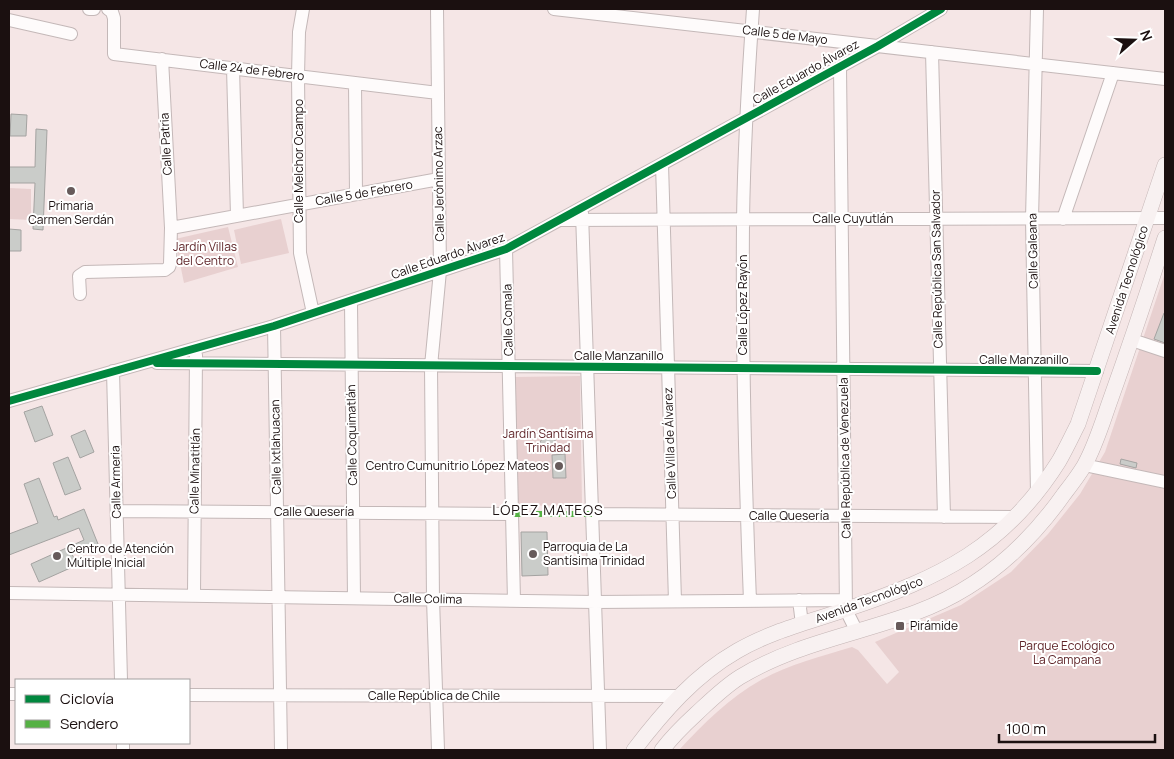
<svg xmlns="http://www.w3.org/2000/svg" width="1174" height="759" font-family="Manrope,sans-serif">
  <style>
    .green { fill: #e8d0d0 }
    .building { fill: #caccc9; stroke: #a4a3a1 }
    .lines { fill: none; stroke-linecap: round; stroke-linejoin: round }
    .minor-casing { stroke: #c4b8b8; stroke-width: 14 }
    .major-casing { stroke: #c4b5b5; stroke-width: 16 }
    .minor { stroke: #fefbfb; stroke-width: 12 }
    .major { stroke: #f8f1f1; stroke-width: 15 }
    .quiet { stroke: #55b144; stroke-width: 6; stroke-dasharray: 12 6; stroke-linecap: butt }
    .cycleway-casing { stroke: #fff; stroke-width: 11 }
    .cycleway { stroke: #00873e; stroke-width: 8 }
    .poi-dot { fill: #675b5b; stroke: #fff; stroke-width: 2 }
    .labels { text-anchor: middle; stroke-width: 4; stroke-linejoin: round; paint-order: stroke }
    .street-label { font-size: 12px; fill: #1b1010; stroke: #fff }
    .poi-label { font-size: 12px; fill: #1b1010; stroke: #fff; text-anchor: start }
    .park-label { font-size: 12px; fill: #5f2529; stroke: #fff }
    .neighbourhood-label { font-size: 14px; letter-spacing: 1px; fill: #1b1010; stroke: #fff }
  </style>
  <rect width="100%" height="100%" fill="#f5e6e6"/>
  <!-- green -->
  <path class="green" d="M9 188 31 189V220L9 219Z
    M281 219 289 253 241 264 234 230Z
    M228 227 238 267 184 283 175 239Z
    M1165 273V750H679C704 723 729 698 761 680 787 665 823 656 852 647L858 650 887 684 899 672 875 642 961 605 1011 572 1048 534 1080 494 1105 452Z
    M580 376 582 505 517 506 515 377Z"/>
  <!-- building -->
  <path class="building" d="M11 114 27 115 26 136H10Z
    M36 129 47 130 43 230 33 229 35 183H9V167H35Z
    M9 229 21 230V251H9Z
    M1164 313H1165V343L1154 339Z
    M42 406 53 435 35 442 24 412Z
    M85 430 94 452 80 458 71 436Z
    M544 436H551L555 440V452L545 450 541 447 540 442Z
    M565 454 566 478H553L552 455Z
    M68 457 81 489 65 495 53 463Z
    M1121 459 1137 463 1136 468 1120 464Z
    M39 478 54 517 57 516 58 520 84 509 98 544 72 554 77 565 39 582 31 564 84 540 79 528 9 555V534L38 523 24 484Z
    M521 532H547L548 575 522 576Z"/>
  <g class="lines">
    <defs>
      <path id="minor" d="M89 9H94
        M108 9 112 12 114 18V54L438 93
        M303 9 299 32 298 76 300 253 313 313
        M437 9 440 271 431 366 433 599 438 750
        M554 9 1165 79
        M9 20 71 34
        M932 52 944 517
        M840 67 846 610 856 630
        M233 68 237 216
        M355 83 356 194
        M662 164 675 601
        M582 213 600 750
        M1063 219 1113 73
        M562 220 1165 218
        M171 228 439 179
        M506 249 514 601
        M80 294 79 276 85 272 165 270 169 267 170 264 171 228 162 59
        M351 302 354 598
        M274 326 281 750
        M1132 340 1165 351
        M157 363 1097 371
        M113 371 121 680
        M9 401 274 326 506 249 878 46 941 9
        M1084 465 1165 482
        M1037 493 1032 219 1037 9
        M117 511 512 514
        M592 514 1015 517
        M9 593 595 602 846 600
        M194 595 196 355
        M799 600 802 624
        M750 601C745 474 742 348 743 221 744 150 748 79 753 9
        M9 694H16
        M189 695 678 696
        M123 743V750"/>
      <path id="major" d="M634 750C663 712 695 675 737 651 771 631 810 622 847 609 940 578 1005 547 1059 461 1066 449 1072 436 1078 424L1165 165
        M662 750C672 737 684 725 696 714 710 701 724 687 740 677 794 644 858 634 917 612 979 589 1026 548 1064 494 1071 485 1078 476 1084 466 1096 445 1103 420 1111 398 1130 345 1148 291 1165 238"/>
    </defs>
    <!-- minor casing -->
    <use href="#minor" class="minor-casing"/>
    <!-- major casing -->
    <use href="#major" class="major-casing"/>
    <!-- minor -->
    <use href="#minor" class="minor"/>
    <!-- major -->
    <use href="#major" class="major"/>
    <!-- quiet -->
    <path class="quiet" d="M512 514H592"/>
    <defs>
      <path id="cycleway" d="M157 363 1097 371
        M9 401 274 326 506 249 878 46 941 9"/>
    </defs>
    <!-- cycleway casing -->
    <use href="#cycleway" class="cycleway-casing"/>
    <!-- cycleway -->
    <use href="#cycleway" class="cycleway"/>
  </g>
  <!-- markers -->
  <g class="poi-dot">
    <circle cx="71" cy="191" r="5"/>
    <circle cx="559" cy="466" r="5"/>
    <circle cx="533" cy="554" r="5"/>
    <circle cx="57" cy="556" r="5"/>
    <rect x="895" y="621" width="10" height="10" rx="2.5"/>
  </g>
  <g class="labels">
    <!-- street labels -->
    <g class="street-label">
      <text transform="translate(785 35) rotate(7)" y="4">Calle 5 de Mayo</text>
      <text transform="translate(252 70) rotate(7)" y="4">Calle 24 de Febrero</text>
      <text transform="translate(806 72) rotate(-29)" y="4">Calle Eduardo Álvarez</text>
      <text transform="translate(166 144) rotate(-93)" y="4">Calle Patria</text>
      <text transform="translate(299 161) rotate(-90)" y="4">Calle Melchor Ocampo</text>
      <text transform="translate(439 184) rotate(-91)" y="4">Calle Jerónimo Arzac</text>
      <text transform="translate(364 193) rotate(-10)" y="4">Calle 5 de Febrero</text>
      <text x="853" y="223">Calle Cuyutlán</text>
      <text transform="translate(1033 251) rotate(-91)" y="4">Calle Galeana</text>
      <text transform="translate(448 256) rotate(-19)" y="4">Calle Eduardo Álvarez</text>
      <text transform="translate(937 269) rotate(-91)" y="4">Calle República San Salvador</text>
      <text transform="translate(1127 280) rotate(-72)" y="4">Avenida Tecnológico</text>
      <text transform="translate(743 305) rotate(-90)" y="4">Calle López Rayón</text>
      <text transform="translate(508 320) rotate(-91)" y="4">Calle Comala</text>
      <text x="619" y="360">Calle Manzanillo</text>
      <text x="1024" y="364">Calle Manzanillo</text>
      <text transform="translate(352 435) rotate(-91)" y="4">Calle Coquimatlán</text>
      <text transform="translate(670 443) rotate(-92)" y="4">Calle Villa de Álvarez</text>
      <text transform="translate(276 447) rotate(-91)" y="4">Calle Ixtlahuacan</text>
      <text transform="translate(845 458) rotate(-91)" y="4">Calle República de Venezuela</text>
      <text transform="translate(195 471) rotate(-89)" y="4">Calle Minatitlán</text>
      <text transform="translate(116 482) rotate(-91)" y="4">Calle Armeria</text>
      <text x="314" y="516">Calle Quesería</text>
      <text x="789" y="520">Calle Quesería</text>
      <text transform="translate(428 599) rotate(1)" y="4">Calle Colima</text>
      <text transform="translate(869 600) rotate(-20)" y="4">Avenida Tecnológico</text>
      <text x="434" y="700">Calle República de Chile</text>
    </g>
    <!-- poi labels -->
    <g class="poi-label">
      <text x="71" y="210" text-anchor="middle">Primaria<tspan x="71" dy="14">Carmen Serdán</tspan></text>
      <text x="549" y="470" text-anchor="end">Centro Cumunitrio López Mateos</text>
      <text x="543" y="551">Parroquia de La<tspan x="543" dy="14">Santísima Trinidad</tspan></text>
      <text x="67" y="553">Centro de Atención<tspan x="67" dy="14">Múltiple Inicial</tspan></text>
      <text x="910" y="630">Pirámide</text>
    </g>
    <!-- park labels -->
    <g class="park-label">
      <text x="205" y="251">Jardín Villas<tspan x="205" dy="14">del Centro</tspan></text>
      <text x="548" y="438">Jardín Santísima<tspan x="548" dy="14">Trinidad</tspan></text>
      <text x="1067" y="650">Parque Ecológico<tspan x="1067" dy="14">La Campana</tspan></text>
    </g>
    <!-- neighbourhood labels -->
    <g class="neighbourhood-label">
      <text x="548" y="515">LÓPEZ MATEOS</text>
    </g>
  </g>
  <!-- border -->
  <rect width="1174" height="759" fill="none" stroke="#1b1010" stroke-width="20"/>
  <!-- legend -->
  <rect x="15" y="679" width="175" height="65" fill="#ffffff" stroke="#a49f9f"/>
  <rect x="25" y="695" width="25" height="8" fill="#00873e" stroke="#a49f9f"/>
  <text x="60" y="704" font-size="15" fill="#1b1010">Ciclovía</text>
  <rect x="25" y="720" width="25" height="8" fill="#55b144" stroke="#a49f9f"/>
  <text x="60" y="729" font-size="15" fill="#1b1010">Sendero</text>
  <!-- north arrow -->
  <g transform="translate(1134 40) rotate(70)" stroke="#ffffff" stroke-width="4" paint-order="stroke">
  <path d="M0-4L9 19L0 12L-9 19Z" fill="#1b1010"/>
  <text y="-8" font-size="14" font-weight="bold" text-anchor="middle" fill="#1b1010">N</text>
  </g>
  <!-- scale -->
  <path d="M999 734v8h156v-8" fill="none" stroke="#1b1010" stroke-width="2.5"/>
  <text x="1006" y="734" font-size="15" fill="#1b1010" stroke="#ffffff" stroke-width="4" paint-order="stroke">100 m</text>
</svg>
